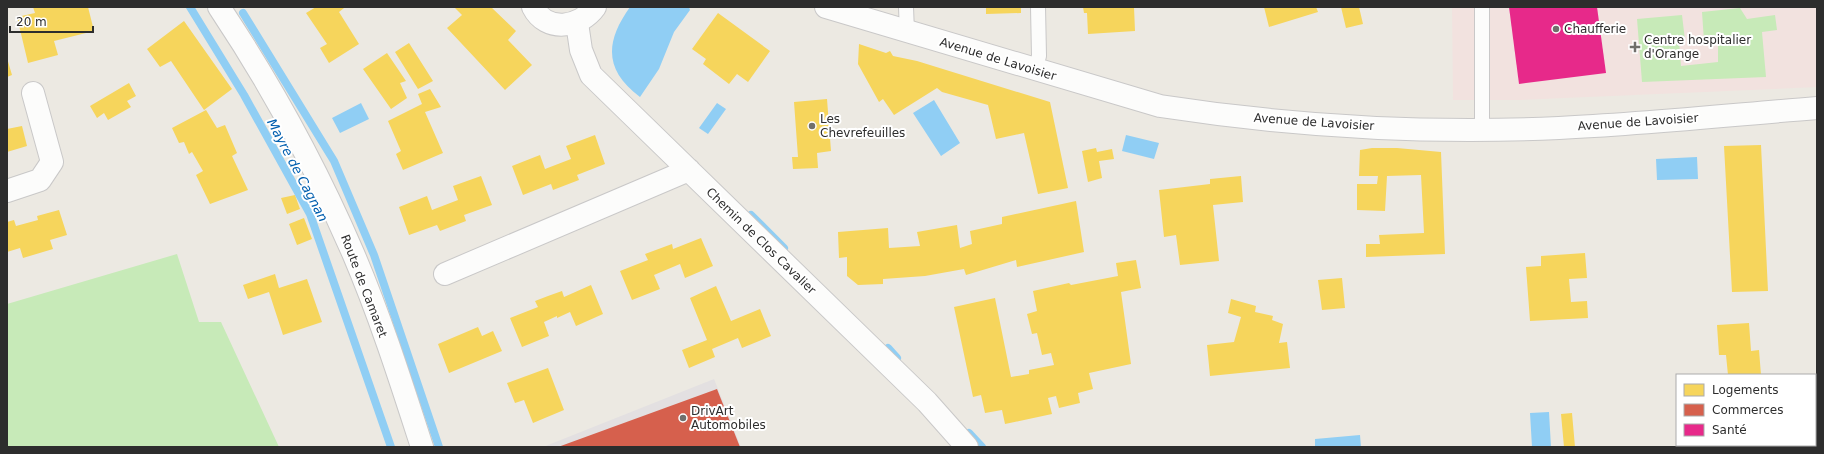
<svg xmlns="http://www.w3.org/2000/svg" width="1824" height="454" font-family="'DejaVu Sans',sans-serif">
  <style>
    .industrial { fill: #e3e0e1 }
    .medical { fill: #f2e2df }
    .green { fill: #c7eab8 }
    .water { fill: #90cef4 }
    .homes { fill: #f6d55c }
    .shops { fill: #d6604d }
    .health { fill: #e7298a }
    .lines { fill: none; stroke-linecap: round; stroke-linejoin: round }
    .stream { stroke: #90cef4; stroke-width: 8 }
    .lane-casing { stroke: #c9c8c8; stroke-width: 16 }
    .street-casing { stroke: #c9c8c8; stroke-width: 24 }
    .secondary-casing { stroke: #c9c8c8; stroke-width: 24 }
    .lane { stroke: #fcfcfb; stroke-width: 14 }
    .street { stroke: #fcfcfb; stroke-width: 22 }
    .secondary { stroke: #fcfcfb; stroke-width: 22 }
    .poi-dot { fill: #706f6c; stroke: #fff; stroke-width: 1.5 }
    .labels { text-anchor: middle; stroke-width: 4; stroke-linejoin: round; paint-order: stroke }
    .poi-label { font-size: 12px; fill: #2d2d2d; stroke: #fff; text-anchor: start }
    .street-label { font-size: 12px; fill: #2d2d2d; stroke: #fff }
    .water-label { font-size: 13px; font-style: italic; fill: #005eae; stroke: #fff }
  </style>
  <rect width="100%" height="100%" fill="#ece9e2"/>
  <!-- industrial -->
  <path class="industrial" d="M714 379 741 447H543Z"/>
  <!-- medical -->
  <path class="medical" d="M1452 7H1817V87L1521 100H1453Z"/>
  <!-- green -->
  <path class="green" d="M1740 8 1747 19 1775 15 1777 30 1762 32 1766 77 1642 82 1637 19 1682 15 1685 40 1679 41 1681 66 1718 62V41H1704L1702 12Z
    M177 254 199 322H221L279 447H7V304Z"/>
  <!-- water -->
  <path class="water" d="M630 7H689L690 10 674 32 659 69 640 97C604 70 605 42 630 7Z
    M934 100 960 143 941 156 913 113Z
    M361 103 369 119 340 133 332 118Z
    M717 103 726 109 708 134 699 128Z
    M1126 135 1159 143 1154 159 1122 151Z
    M1697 157 1698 179 1657 180 1656 159Z
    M1549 412 1551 447H1532L1530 413Z
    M1360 435 1361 447H1315V439Z"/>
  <!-- homes -->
  <path class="homes" d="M33 7H88L94 31 54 41 58 55 28 63 17 17 35 13Z
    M316 7H343L344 8 339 12 359 44 329 63 320 48 327 44 306 13Z
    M454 7H491L516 31 508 40 532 65 505 90 447 28 462 15Z
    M986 7H1021V13L986 14Z
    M1083 7H1134L1135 31 1088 34 1087 13H1084Z
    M1264 7H1316L1318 12 1269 27Z
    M1341 7H1359L1363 24 1346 28Z
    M718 13 770 51 748 82 737 74 729 84 703 64 706 59 692 49Z
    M184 21 232 89 204 110 171 61 160 67 147 49Z
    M409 43 433 81 418 89 395 52Z
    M859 44 886 53 890 51 893 56 917 61 1050 102 1068 188 1038 194 1024 133 996 139 988 105 942 92 937 88 894 115 883 99 879 102 858 64Z
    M387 53 406 81 400 83 407 98 391 109 363 69Z
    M7 58 12 75 7 77Z
    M129 83 136 96 127 101 131 107 108 120 104 113 97 118 90 106Z
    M430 89 441 107 425 112 443 153 403 170 396 154 401 151 388 121 422 104 418 94Z
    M827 99 831 151 817 153 818 168 793 169 792 157H798L794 102Z
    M206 110 217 128 225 125 237 153 232 156 248 190 210 204 196 175 203 171 192 152 189 154 184 142 179 143 172 128Z
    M22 126 27 146 7 152V129Z
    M595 135 605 164 577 175 579 180 553 190 551 184 523 195 512 166 540 155 545 169 571 159 566 146Z
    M1761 145 1768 291 1732 292 1724 146Z
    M1096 148 1097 152 1112 149 1114 159 1099 161 1102 178 1088 182 1082 151Z
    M1372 148H1397L1441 152 1445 254 1366 257V244H1380L1379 235 1424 233 1421 175 1387 176 1385 211 1357 210V184H1377L1378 176H1359L1360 150Z
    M481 176 492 205 464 215 466 221 440 231 437 225 409 235 399 207 427 196 432 210 458 200 453 186Z
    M1241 176 1243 202 1213 205 1219 261 1180 265 1176 235 1164 237 1159 190 1210 184V179Z
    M295 195 300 209 287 214 281 198Z
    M1076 201 1084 252 1017 267 1016 260 966 275 964 269 925 276 883 279V284L858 285 847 276V257L839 258 838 232 888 228 889 248 920 246 917 232 957 225 960 248 972 244 970 231 1002 224V217Z
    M59 210 67 235 50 240 53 249 23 258 20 248 7 252V222L14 220 16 226 38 220 37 216Z
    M304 218 312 239 297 245 289 224Z
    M701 238 713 266 685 278 680 264 654 275 660 289 632 300 620 271 648 260 645 254 672 244 673 249Z
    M1585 253 1587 278 1569 279 1571 302 1587 301 1588 318 1530 321 1526 267 1541 266V256Z
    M1136 260 1141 288 1121 292 1131 364 1089 373 1093 389 1078 393 1080 403 1059 408 1056 396 1048 398 1052 414 1005 424 1002 410 985 413 981 395 973 397 954 307 995 298 1011 377 1029 374V370L1054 365 1051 353 1042 355 1037 333 1032 334 1027 314 1037 311 1033 291 1069 283 1071 285 1118 276 1116 263Z
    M275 274 279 288 307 279 322 322 283 335 269 292 248 299 243 285Z
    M1342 278 1345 308 1322 310 1318 280Z
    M591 285 603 314 576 326 570 312 557 318V316L544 322 549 336 522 347 510 318 538 307 535 301 548 296 562 291 564 297Z
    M716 286 731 321 760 309 771 336 742 348 738 338 712 349 715 357 689 368 682 350 707 340 690 298Z
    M1231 299 1256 306 1255 312 1273 316 1272 320 1283 324 1279 343 1287 342 1290 368 1210 376 1207 345 1234 342 1241 317 1228 313Z
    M1749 323 1751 351 1759 350 1761 375H1728L1726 355H1719L1717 325Z
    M478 327 482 336 493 331 502 351 449 373 438 344Z
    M548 368 564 410 533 423 524 400 515 403 507 383Z
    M1572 413 1575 447H1564L1561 414Z
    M1726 445H1761V447H1726Z"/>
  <!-- shops -->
  <path class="shops" d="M717 389 740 447H558Z"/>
  <!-- health -->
  <path class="health" d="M1509 7H1597L1606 73 1519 84Z"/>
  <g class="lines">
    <!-- stream -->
    <path class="stream" d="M190 7 244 95 310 214 391 447
      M243 13 334 161 374 255 439 447
      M751 215 784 248
      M888 348 897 358
      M969 433 982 447"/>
    <defs>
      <path id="lane" d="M906 7 907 32
        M1035 70 1039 56 1038 7
        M1482 129V7"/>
      <path id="street" d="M577 23 581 50 591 75 927 402 967 447
        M7 191 40 180 52 162 33 93
        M445 274 689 170"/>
      <path id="secondary" d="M219 7C271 85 316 167 353 253 380 316 401 382 422 447
        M533 7C546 33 580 28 595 7
        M826 7 1160 106C1290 126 1428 134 1559 128 1645 124 1731 115 1817 108"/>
    </defs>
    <!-- lane casing -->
    <use href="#lane" class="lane-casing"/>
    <!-- street casing -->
    <use href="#street" class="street-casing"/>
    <!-- secondary casing -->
    <use href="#secondary" class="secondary-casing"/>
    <!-- lane -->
    <use href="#lane" class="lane"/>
    <!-- street -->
    <use href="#street" class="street"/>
    <!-- secondary -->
    <use href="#secondary" class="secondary"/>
  </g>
  <!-- markers -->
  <g class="poi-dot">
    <circle cx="1556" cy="29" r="4"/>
    <path d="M1633 41h4v4h4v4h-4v4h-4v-4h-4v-4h4z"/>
    <circle cx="812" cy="126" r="4"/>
    <circle cx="683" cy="418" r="4"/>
  </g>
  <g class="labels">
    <!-- poi labels -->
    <g class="poi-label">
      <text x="1564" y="33">Chaufferie</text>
      <text x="1644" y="44">Centre hospitalier<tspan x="1644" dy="14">d'Orange</tspan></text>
      <text x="820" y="123">Les<tspan x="820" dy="14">Chevrefeuilles</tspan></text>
      <text x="691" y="415">DrivArt<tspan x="691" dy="14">Automobiles</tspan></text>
    </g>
    <!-- street labels -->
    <g class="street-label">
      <text transform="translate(998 59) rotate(17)" y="4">Avenue de Lavoisier</text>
      <text transform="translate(1314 122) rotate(4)" y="4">Avenue de Lavoisier</text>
      <text transform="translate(1638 122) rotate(-4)" y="4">Avenue de Lavoisier</text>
      <text transform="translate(761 241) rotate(44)" y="4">Chemin de Clos Cavalier</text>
      <text transform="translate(364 286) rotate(69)" y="4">Route de Camaret</text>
    </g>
    <!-- water labels -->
    <g class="water-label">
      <text transform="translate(298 170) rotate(62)" y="5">Mayre de Cagnan</text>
    </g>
  </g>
  <!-- border -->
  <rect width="1824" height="454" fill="none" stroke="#2d2d2d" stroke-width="16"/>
  <!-- legend -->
  <rect x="1676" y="374" width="140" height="72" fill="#ffffff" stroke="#ababab"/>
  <rect x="1684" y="384" width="20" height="12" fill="#f6d55c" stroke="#ababab"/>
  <text x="1712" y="394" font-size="12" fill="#2d2d2d">Logements</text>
  <rect x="1684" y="404" width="20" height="12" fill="#d6604d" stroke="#ababab"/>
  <text x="1712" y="414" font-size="12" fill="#2d2d2d">Commerces</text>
  <rect x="1684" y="424" width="20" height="12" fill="#e7298a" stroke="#ababab"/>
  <text x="1712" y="434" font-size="12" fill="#2d2d2d">Santé</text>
  <!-- scale -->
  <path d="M10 26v6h83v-6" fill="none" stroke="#2d2d2d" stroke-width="2"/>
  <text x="16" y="26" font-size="12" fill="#2d2d2d" stroke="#ffffff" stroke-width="3" paint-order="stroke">20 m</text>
</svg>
